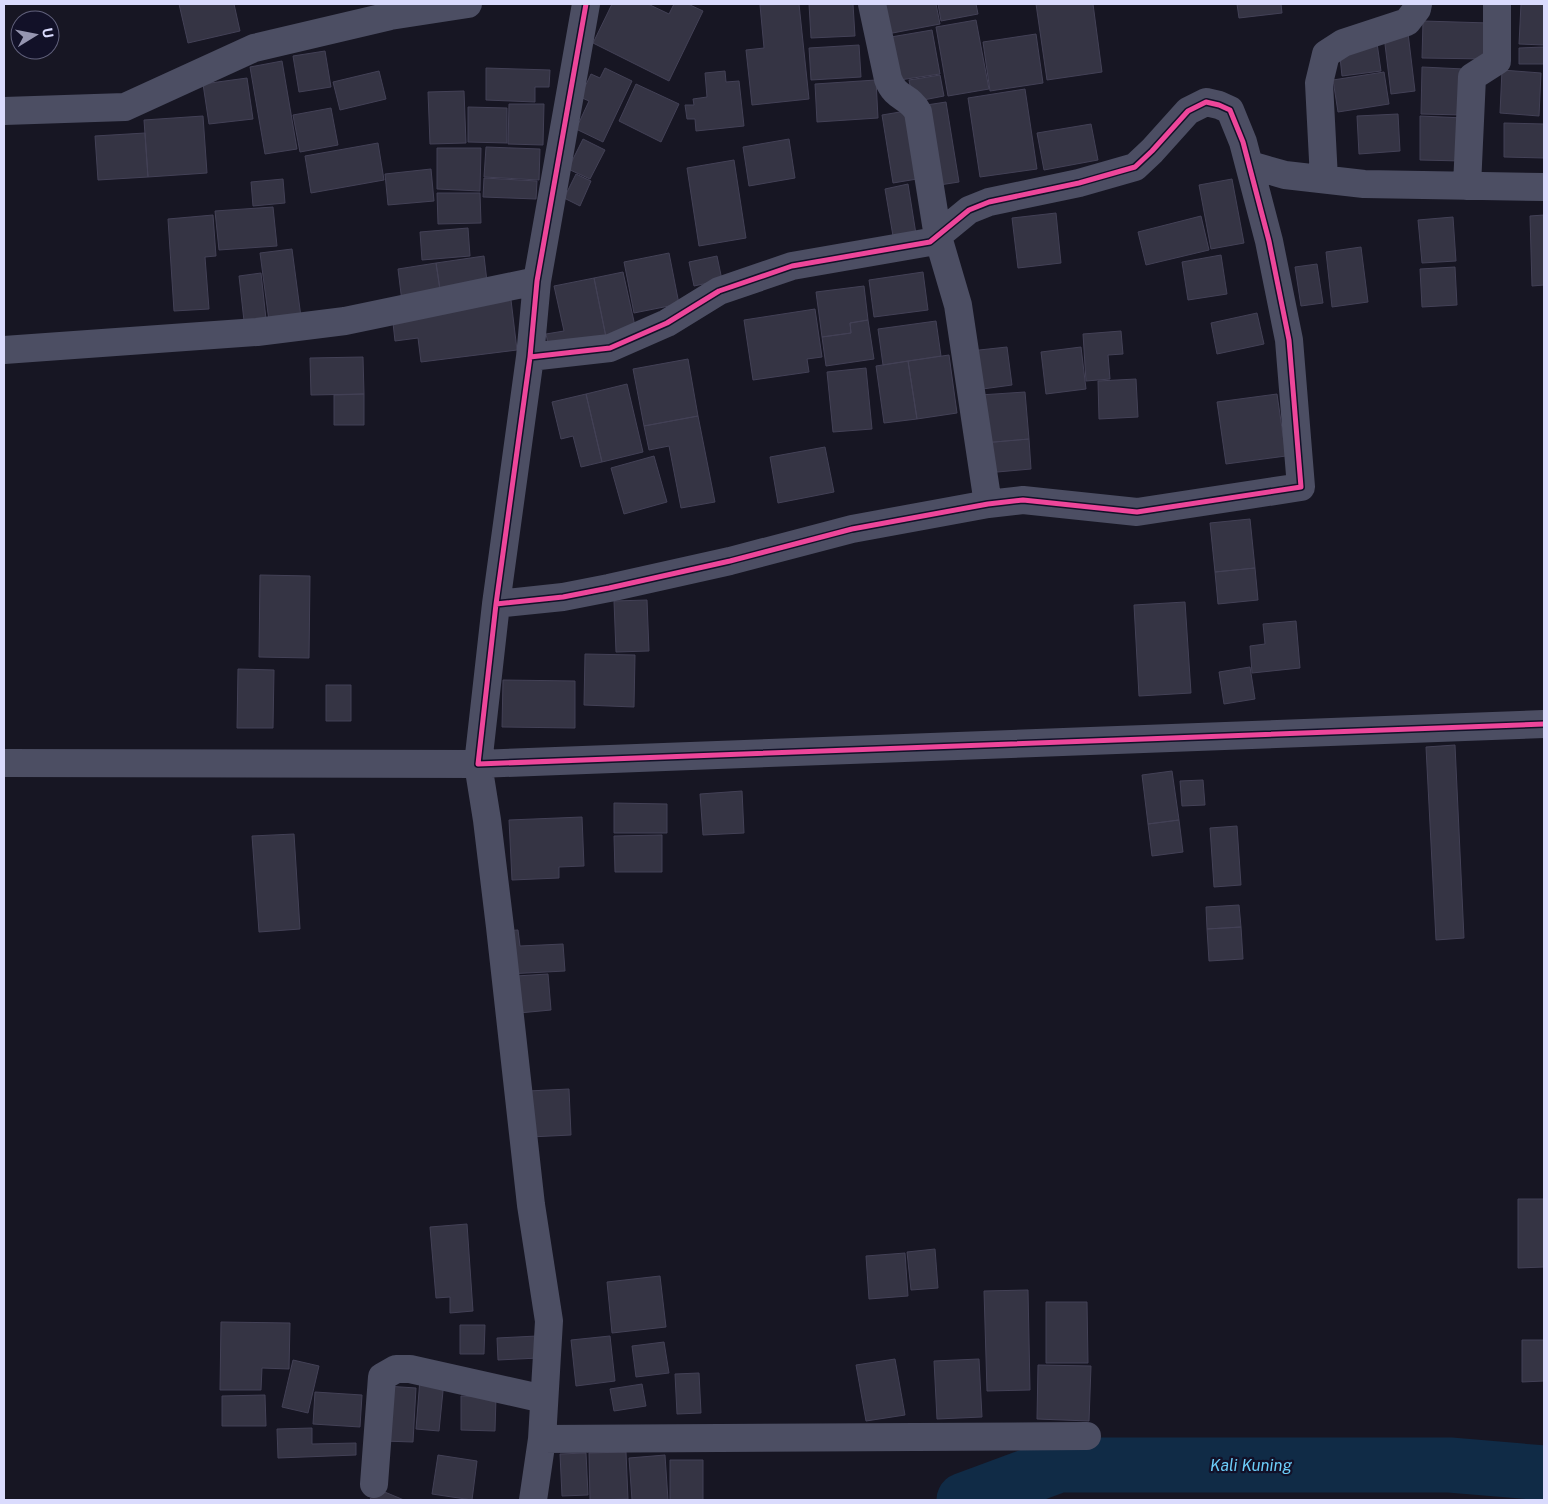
<svg xmlns="http://www.w3.org/2000/svg" width="1548" height="1504" font-family="'Public Sans',sans-serif">
  <style>
    .lines { fill: none; stroke-linecap: round; stroke-linejoin: round }
    .river { stroke: #102b46; stroke-width: 55 }
    .building { fill: #353444; stroke: #434156 }
    .street { stroke: #4c4e63; stroke-width: 28 }
    .cycleway-casing { stroke: #121128; stroke-width: 8 }
    .cycleway { stroke: #ed469a; stroke-width: 5 }
    .labels { text-anchor: middle; stroke-width: 4.5; stroke-linejoin: round; paint-order: stroke }
    .water-label { font-size: 16px; font-style: italic; fill: #6ccdf9; stroke: #121128 }
  </style>
  <rect width="100%" height="100%" fill="#171623"/>
  <g class="lines">
    <!-- river -->
    <path class="river" d="M964 1500 1059 1465H1450L1544 1473"/>
  </g>
  <!-- building -->
  <path class="building" d="M179 4H234L240 31 188 43Z
    M612 4H648L669 14 674 4H688L703 11 669 81 593 43Z
    M799 4 809 99 752 105 746 50 764 48 760 5Z
    M809 4H853L855 36 811 38Z
    M876 4H936L940 24 882 35Z
    M938 4H976L978 14 941 21Z
    M1036 4H1093L1102 72 1047 80Z
    M1237 4H1281L1282 13 1239 18Z
    M1521 4H1544V45L1519 44Z
    M976 20 989 89 948 96 936 27Z
    M1423 21 1489 23 1488 59 1422 58Z
    M932 30 940 74 893 81 885 38Z
    M1408 33 1415 91 1391 94 1384 36Z
    M1036 34 1043 83 990 91 983 42Z
    M1377 43 1381 71 1342 76 1339 48Z
    M859 45 861 77 811 80 809 48Z
    M1544 47V64H1519V48Z
    M325 51 331 87 299 92 293 56Z
    M282 61 297 149 265 154 250 67Z
    M1422 67 1464 69V115L1421 114Z
    M486 68 550 70 549 87H535V102L486 100Z
    M605 68 632 81 603 142 576 129 589 101 580 97 591 74 600 78Z
    M1502 70 1541 73 1539 116 1500 113Z
    M379 71 386 99 340 110 333 82Z
    M725 71 726 82 739 81 744 126 696 131 695 119H687L685 105H694L693 99 707 97 705 73Z
    M1384 72 1389 104 1338 112 1333 80Z
    M940 75 944 96 913 102 909 80Z
    M247 78 253 119 209 124 203 84Z
    M876 80 878 118 817 122 815 84Z
    M636 84 679 104 661 142 619 121Z
    M1025 89 1037 169 980 177 968 98Z
    M464 91 466 143 430 144 428 92Z
    M946 102 959 182 933 186 920 106Z
    M509 104H544L543 145 508 144Z
    M468 107 507 108V143L468 142Z
    M331 108 338 145 300 152 293 115Z
    M912 110 923 178 893 183 882 115Z
    M1398 114 1400 151 1359 154 1357 116Z
    M203 116 207 173 148 177 144 120Z
    M1420 116 1464 118 1462 161 1420 160Z
    M1504 123 1544 124V158L1504 157Z
    M1091 124 1098 160 1044 170 1037 133Z
    M145 133 148 177 98 180 95 136Z
    M583 139 605 150 590 179 568 169Z
    M789 139 795 178 749 186 743 147Z
    M378 143 384 180 311 193 305 156Z
    M486 147 540 149 539 180 484 177Z
    M437 148H481L480 191 437 189Z
    M734 160 746 238 699 246 687 168Z
    M431 169 434 201 388 205 385 174Z
    M576 174 591 181 580 206 564 198Z
    M484 178 537 181 536 199 483 197Z
    M283 179 285 203 253 206 251 182Z
    M1232 179 1244 243 1211 249 1199 185Z
    M908 184 916 234 893 236 885 189Z
    M437 193H480L481 223 438 224Z
    M273 207 277 246 219 250 215 211Z
    M1056 213 1061 263 1018 268 1012 218Z
    M213 215 216 256 205 257 209 309 174 311 168 219Z
    M1544 215V285L1532 286 1530 216Z
    M1201 216 1209 250 1146 265 1138 232Z
    M1453 217 1456 261 1422 263 1418 220Z
    M468 228 470 256 422 260 420 232Z
    M1361 247 1368 302 1332 307 1326 252Z
    M292 249 301 317 269 321 260 253Z
    M669 253 679 304 634 313 624 262Z
    M1221 255 1227 294 1188 300 1182 262Z
    M484 256 488 290 441 296 436 263Z
    M717 256 722 280 694 286 689 262Z
    M436 263 441 296 402 302 398 269Z
    M1317 264 1323 303 1301 306 1295 267Z
    M1455 267 1457 305 1422 307 1420 269Z
    M623 272 637 335 607 342 594 278Z
    M923 272 928 310 874 317 869 280Z
    M261 273 267 328 245 330 239 276Z
    M594 278 607 342 550 354 546 334 564 331 554 286Z
    M864 286 868 320 850 323 851 333 822 337 816 292Z
    M511 300 517 350 421 362 418 338 395 341 392 314Z
    M815 309 822 357 807 359 809 372 753 380 744 320Z
    M1257 313 1264 344 1217 354 1211 323Z
    M868 320 874 359 826 366 822 337 851 333 850 323Z
    M936 321 941 356 883 365 878 329Z
    M1121 331 1123 354 1108 355 1110 379 1086 381 1083 334Z
    M1007 347 1012 385 975 390 970 351Z
    M1081 347 1086 389 1046 394 1041 352Z
    M949 355 957 413 917 419 908 361Z
    M363 357 364 394 311 395 310 358Z
    M688 359 698 416 644 426 633 369Z
    M908 361 917 419 884 423 876 366Z
    M866 368 872 429 833 432 827 372Z
    M1136 379 1138 417 1099 419 1098 381Z
    M627 384 643 452 602 462 586 394Z
    M1025 392 1029 439 983 443 980 395Z
    M364 394V425H334V395Z
    M586 394 602 462 581 467 573 436 561 439 552 402Z
    M1277 394 1286 456 1226 464 1217 402Z
    M698 416 715 502 681 508 669 446 649 450 644 426Z
    M1029 439 1031 469 986 473 983 443Z
    M825 447 834 492 778 503 770 457Z
    M654 456 667 502 624 514 611 468Z
    M1250 519 1255 568 1215 572 1210 523Z
    M1255 568 1258 600 1218 604 1215 572Z
    M260 575 310 576 309 658 259 657Z
    M647 600 649 651 616 652 614 601Z
    M1185 602 1191 693 1139 696 1134 605Z
    M1296 621 1300 668 1252 673 1250 646 1265 644 1263 624Z
    M585 654 635 655 634 707 584 705Z
    M1250 667 1255 699 1224 704 1219 672Z
    M238 669 274 670 273 728H237Z
    M503 680 575 681V728L502 727Z
    M326 685H351V721H326Z
    M1455 745 1464 938 1436 940 1426 747Z
    M1172 771 1179 820 1148 824 1142 775Z
    M1203 780 1205 805 1182 806 1180 781Z
    M742 791 744 833 703 835 700 794Z
    M614 803 667 804V833H614Z
    M582 817 584 866 559 867V878L512 880 509 820Z
    M1179 820 1183 852 1152 856 1148 824Z
    M1237 826 1241 885 1214 887 1210 828Z
    M294 834 300 929 259 932 252 836Z
    M662 835V872H615L614 836Z
    M1239 905 1241 927 1207 929 1206 907Z
    M1241 927 1243 959 1209 961 1207 929Z
    M518 930 520 946 563 944 565 971 507 974 504 931Z
    M548 974 551 1010 519 1013 516 976Z
    M569 1089 571 1135 530 1137 528 1091Z
    M1518 1199H1544V1267L1518 1268Z
    M467 1224 473 1311 450 1313V1297L436 1298 430 1227Z
    M935 1249 938 1288 911 1290 907 1252Z
    M905 1253 908 1296 869 1299 866 1256Z
    M660 1276 666 1327 612 1333 607 1282Z
    M1028 1290 1030 1390 987 1391 984 1291Z
    M1046 1302H1087L1088 1363H1046Z
    M221 1322 290 1323 289 1369 262 1368 261 1390H220Z
    M460 1325H485L484 1354H460Z
    M537 1336 539 1358 498 1360 497 1338Z
    M610 1336 615 1381 576 1386 571 1340Z
    M1522 1340H1544V1381L1522 1382Z
    M664 1342 669 1373 636 1377 632 1346Z
    M895 1359 905 1415 866 1421 856 1365Z
    M979 1359 982 1417 937 1419 934 1361Z
    M293 1360 319 1366 308 1413 282 1407Z
    M1038 1365 1091 1366 1089 1421 1037 1419Z
    M699 1373 701 1413 677 1414 675 1374Z
    M420 1379 444 1381 439 1431 416 1429Z
    M642 1384 646 1406 614 1411 610 1389Z
    M386 1386 416 1388 413 1442 383 1441Z
    M315 1392 362 1395 360 1427 313 1424Z
    M265 1395 266 1426H222V1396Z
    M461 1396 496 1397 495 1431 461 1430Z
    M312 1428V1444L356 1443V1455L278 1458 277 1429Z
    M626 1452 628 1499 590 1500 589 1453Z
    M586 1453 588 1495 562 1496 560 1454Z
    M438 1455 477 1461 472 1500 432 1494Z
    M665 1455 668 1500H632L629 1458Z
    M670 1460H703V1500H670Z
    M375 1488 404 1500H370Z"/>
  <g class="lines">
    <!-- street -->
    <path class="street" d="M586 4 537 281 530 357 496 604 478 764 1544 724
      M872 4 888 79C896 100 909 95 918 112L938 237 958 305 988 504
      M4 111 125 107 254 48 390 16 468 4
      M1250 165 1285 175 1364 184 1544 187
      M1324 179 1319 83 1326 54 1343 43 1407 22 1417 9 1418 4
      M1467 186 1472 77 1497 61V4
      M4 350 257 332 345 321 537 281
      M496 604 563 597 609 588 730 561 852 529 988 504 1023 500 1137 512 1301 487 1289 340 1269 241 1243 142 1230 110 1219 105 1206 102 1188 111 1152 151 1135 167 1079 183 989 202 969 210 930 242 792 266 719 291 667 323 610 348 530 357
      M4 763 478 764 487 820 500 927 531 1205 549 1321 542 1439 533 1500
      M542 1439 1087 1436
      M374 1484 382 1377 396 1369H410L544 1399"/>
    <defs>
      <path id="cycleway" d="M586 4 537 281 530 357 496 604 478 764 1544 724
        M496 604 563 597 609 588 730 561 852 529 988 504 1023 500 1137 512 1301 487 1289 340 1269 241 1243 142 1230 110 1219 105 1206 102 1188 111 1152 151 1135 167 1079 183 989 202 969 210 930 242 792 266 719 291 667 323 610 348 530 357"/>
    </defs>
    <!-- cycleway casing -->
    <use href="#cycleway" class="cycleway-casing"/>
    <!-- cycleway -->
    <use href="#cycleway" class="cycleway"/>
  </g>
  <g class="labels">
    <!-- water labels -->
    <g class="water-label">
      <text x="1251" y="1471">Kali Kuning</text>
    </g>
  </g>
  <!-- border -->
  <rect width="1548" height="1504" fill="none" stroke="#dadbfd" stroke-width="10"/>
  <!-- north arrow -->
  <g transform="translate(35 35) rotate(80)"><circle r="24" fill="#121128" stroke="#62627d"/>
  <path d="M0-4L9 19L0 12L-9 19Z" fill="#9696b1"/>
  <text y="-8" font-size="14" font-weight="bold" text-anchor="middle" fill="#dadbfd">U</text>
  </g>
</svg>
